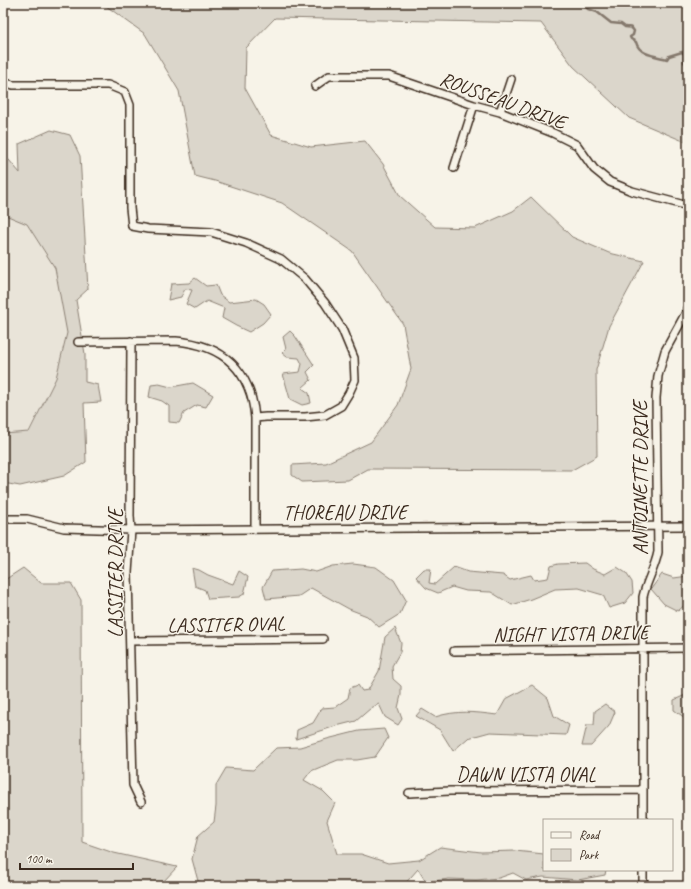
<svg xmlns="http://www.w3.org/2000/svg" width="691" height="889" font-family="Caveat,sans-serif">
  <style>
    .built { fill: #e9e4d9 }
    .green { fill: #dbd6cb; stroke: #8b8074 }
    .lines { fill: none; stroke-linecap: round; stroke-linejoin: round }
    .stream { stroke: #84786c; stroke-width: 2.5 }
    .street-casing { stroke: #3b2a1e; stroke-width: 10 }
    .street { stroke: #f7f3e8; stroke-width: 7 }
    .labels { text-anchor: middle; stroke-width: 3; stroke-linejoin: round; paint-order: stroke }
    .street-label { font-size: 20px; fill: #3b2a1e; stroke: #f7f3e8 }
  </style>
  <rect width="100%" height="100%" fill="#f7f3e8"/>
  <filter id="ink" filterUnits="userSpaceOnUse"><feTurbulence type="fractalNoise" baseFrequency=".025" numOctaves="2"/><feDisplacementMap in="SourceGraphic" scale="8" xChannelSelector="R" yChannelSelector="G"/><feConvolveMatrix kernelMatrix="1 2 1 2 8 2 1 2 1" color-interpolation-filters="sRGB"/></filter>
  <g filter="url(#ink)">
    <!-- built -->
    <path class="built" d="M3 200 50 221 76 300 56 378 28 432 3 434Z"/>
    <!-- green -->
    <path class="green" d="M102 3H688V143L629 118 573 66 541 23 275 18 246 48 245 88 271 135 311 147 365 141 383 164 400 196 435 227 475 228 513 211 531 197 572 237 609 253 644 261 609 326 596 370 597 456 572 470 368 469 348 480 302 482 292 475V465L326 463 371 442 398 405 411 369 403 324 352 251 282 203 215 181 195 176 179 91 145 34Z
      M51 130 70 135 80 156 88 289 76 300 85 354V382L98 385 101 402 84 403 86 462 64 476 20 486 3 483V434L29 432 56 378 67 333 55 268 27 224 3 214V156L9 160 20 173 19 144Z
      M195 278 206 286 216 285 220 295 229 302 256 299 264 304 271 314 263 323 249 332 236 326 222 318 224 308 207 301 195 309 186 304 192 290 185 289 181 297 168 300 171 284 189 283Z
      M290 331 295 336 314 365 307 372 311 380 302 388 309 393 311 403 302 405 290 399 283 374 300 372 302 364 299 358 287 357 282 353 286 349 283 337Z
      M193 383 213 395 206 407 197 405 184 413 179 423 169 422V406L162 401 149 397 151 385 159 384 171 387Z
      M585 563 593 569 605 574 617 567 626 573 632 582 633 593 625 603 609 608 603 595 579 588 555 589 531 599 512 605 491 592 466 591 452 587 438 593 426 588 416 577 424 569H431L429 583 435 584 454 567 468 572 503 575 510 580 531 575 534 580 548 578 551 566 558 564Z
      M353 564 376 567 394 580 406 600 400 614 379 627 367 616 349 609 311 588 299 596 266 599 263 587 272 571 301 569 316 572 333 566Z
      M23 568 41 583H71L81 600 82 842 114 853 177 867 162 883 128 886H3V581Z
      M192 568 199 570 208 575 233 584 239 571 248 577 244 594 239 597 208 599 205 590 195 586Z
      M662 574 674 578 688 576V602L678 611 664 604 651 589Z
      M395 628 401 643 400 652 392 666 393 679 401 686V695L398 708 402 719 398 725 385 717 379 704 371 708 356 721 336 726 296 739 297 730 313 723 322 708 335 707 348 698 350 688 358 685 362 691 368 690 379 671 385 637Z
      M532 685 548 698 554 716 569 725 566 735 490 732 468 738 453 751 440 730 416 716 422 709 435 717C457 710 474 712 497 715L506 699Z
      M688 694V720L674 710V700Z
      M605 704 615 712 609 726 591 746H582L587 725H594L595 711Z
      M384 729 388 738 375 757 357 760H338L311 771 304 780 323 791 335 803 327 821 337 854H361L388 863 419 860 440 847 481 852 515 851 544 854V870H606L605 875 578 880 543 877 526 880 513 873 499 878 476 880 449 879 426 882 418 869 403 886H212L198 881 192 859 198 836 214 822 216 806V785L226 768 253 770 276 748 300 747 327 739 359 731Z"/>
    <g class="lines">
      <!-- stream -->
      <path class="stream" d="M582 3 588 9 597 12 611 23 621 24 625 27C629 27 632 27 634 31L633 35 630 37 631 39 636 42C639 55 656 56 667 59L669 56 682 52 684 54V62L688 66"/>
      <defs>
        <path id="street" d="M3 82 13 85H108L125 92 130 105V208L132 226 148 229 211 232 246 243 281 259 305 279 325 303 342 329 354 358 355 380 349 393 341 406 325 415 305 417H266L255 418
          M315 86 329 76H389L474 105 500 112 553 133 577 145 594 169 610 182 632 191 688 206
          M500 112 511 79
          M454 168 474 105
          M131 341 130 516 131 530 128 573 133 785 141 802
          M78 342 176 341C223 345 251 370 255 418V529
          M3 519H27L64 528 131 530 688 526
          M131 641 323 639
          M454 651 688 648
          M409 793 450 791 643 790
          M643 820V597C646 582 655 568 658 552L656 398 658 376 665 351 688 309
          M643 870V886"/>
      </defs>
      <!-- street casing -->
      <use href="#street" class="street-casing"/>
      <!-- street -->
      <use href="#street" class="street"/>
    </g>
  </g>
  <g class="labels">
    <!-- street labels -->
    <g class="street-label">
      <text transform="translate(503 100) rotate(20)" y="7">ROUSSEAU DRIVE</text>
      <text transform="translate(640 478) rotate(-90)" y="7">ANTOINETTE DRIVE</text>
      <text x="345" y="519">THOREAU DRIVE</text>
      <text transform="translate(115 573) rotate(-90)" y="7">LASSITER DRIVE</text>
      <text transform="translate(226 624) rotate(-1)" y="7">LASSITER OVAL</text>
      <text transform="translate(571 633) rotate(-1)" y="7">NIGHT VISTA DRIVE</text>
      <text x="526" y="781">DAWN VISTA OVAL</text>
    </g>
  </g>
  <!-- margin -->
  <rect width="691" height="889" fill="none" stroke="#f7f3e8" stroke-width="16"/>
  <rect x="8" y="8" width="675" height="873" fill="none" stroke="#3b2a1e" stroke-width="1.5" filter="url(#ink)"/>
  <!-- legend -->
  <rect x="543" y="819" width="130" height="52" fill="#f7f3e8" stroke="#aca397"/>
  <rect x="551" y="832" width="20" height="6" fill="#f7f3e8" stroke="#aca397"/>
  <text x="579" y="839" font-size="12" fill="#3b2a1e">Road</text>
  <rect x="551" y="849" width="20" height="12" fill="#dbd6cb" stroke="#aca397"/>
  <text x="579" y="859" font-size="12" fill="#3b2a1e">Park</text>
  <!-- scale -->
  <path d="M20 863v6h113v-6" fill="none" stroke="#3b2a1e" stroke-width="2"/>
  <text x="26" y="863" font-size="12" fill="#3b2a1e" stroke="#f7f3e8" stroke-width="3" paint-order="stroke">100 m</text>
</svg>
